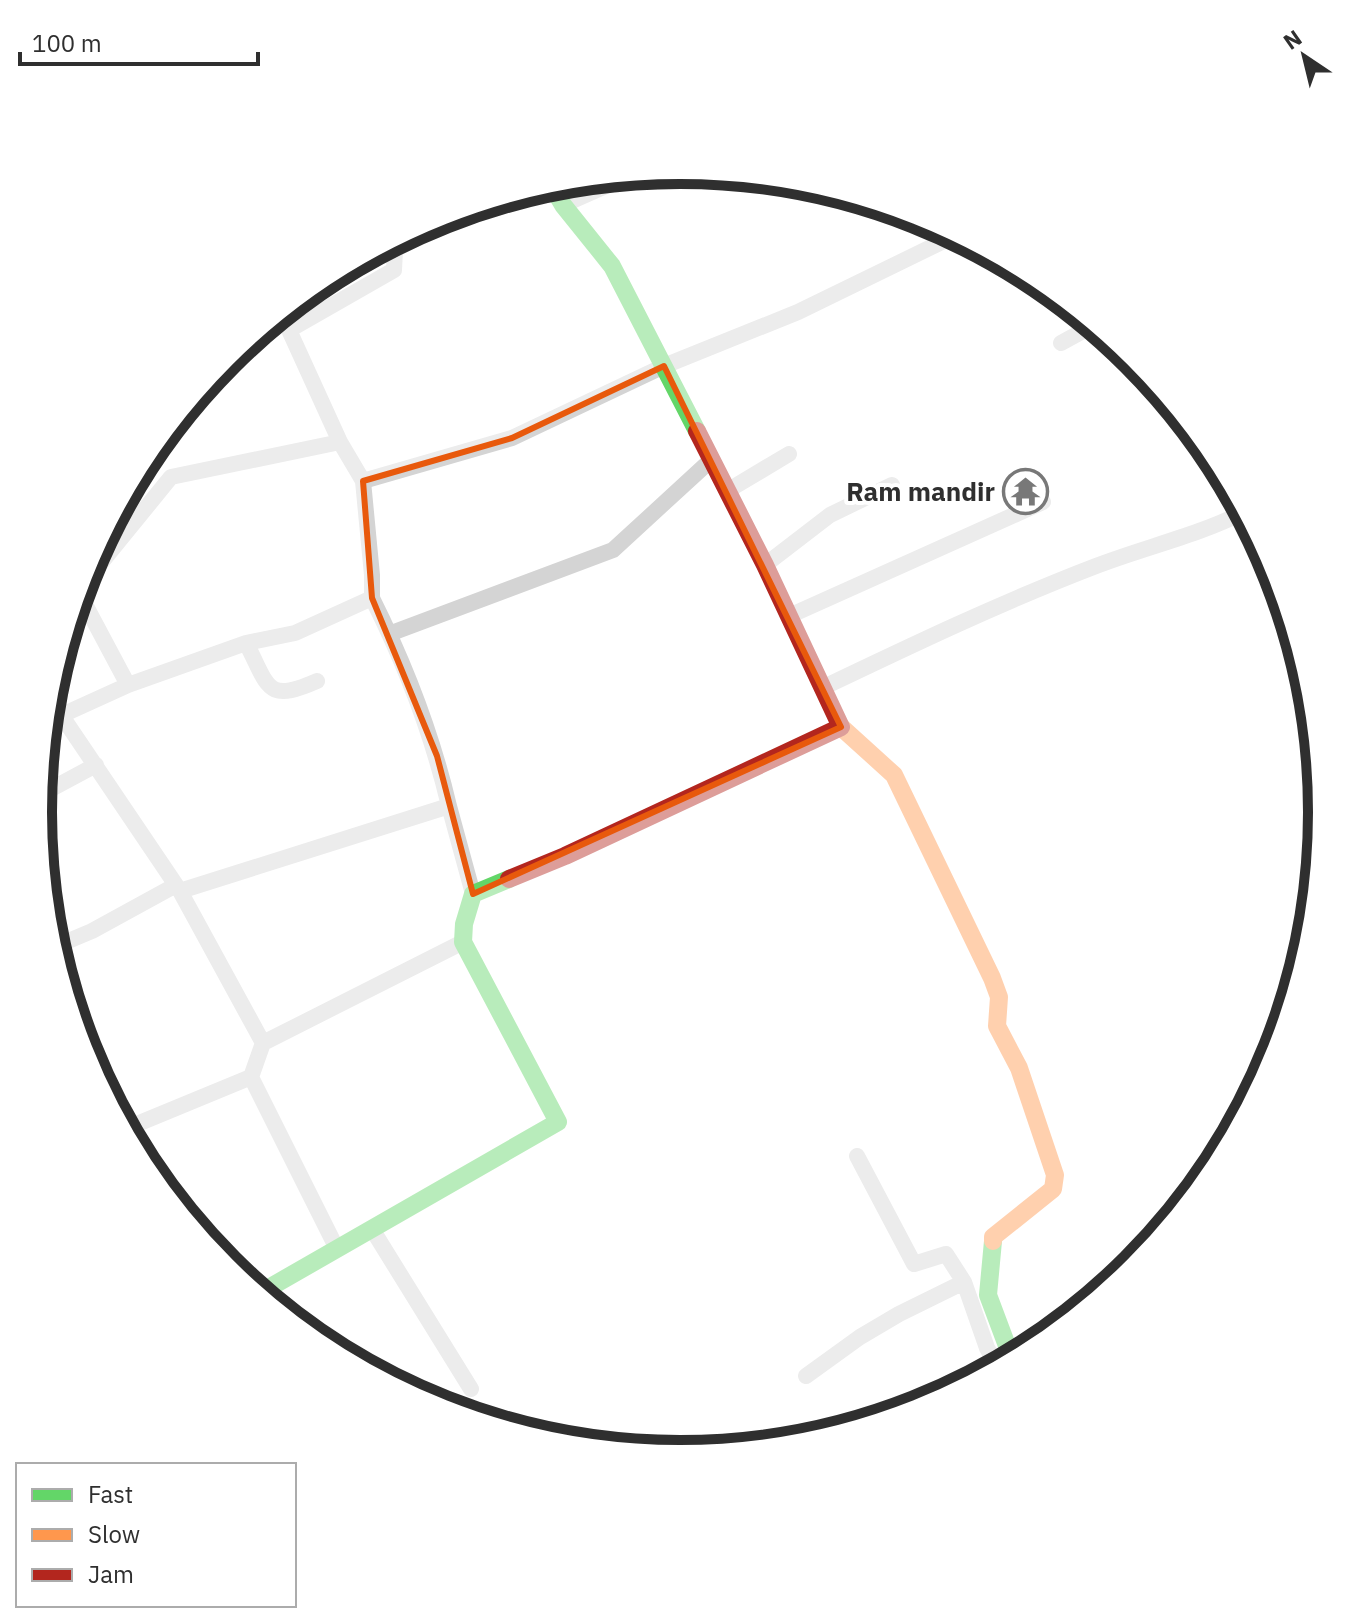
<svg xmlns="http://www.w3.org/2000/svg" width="1360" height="1623" font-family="'IBM Plex Sans',sans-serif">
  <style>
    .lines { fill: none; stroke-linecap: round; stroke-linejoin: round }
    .street { stroke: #d4d4d4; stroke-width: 16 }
    .fast { stroke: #63d668; stroke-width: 18 }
    .slow { stroke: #ff974d; stroke-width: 18 }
    .jam { stroke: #b3261e; stroke-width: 18 }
    .marked { fill: none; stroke: #e8590c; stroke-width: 6; stroke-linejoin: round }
    .labels { text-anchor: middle; stroke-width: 8; stroke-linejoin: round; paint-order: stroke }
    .poi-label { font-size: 26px; font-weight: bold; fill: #2f2f2f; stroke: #fff; text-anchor: end }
    .rim { fill: none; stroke: #2f2f2f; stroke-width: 10 }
  </style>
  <rect width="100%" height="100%" fill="#fff"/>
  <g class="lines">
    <!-- street -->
    <path class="street" d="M563 205 633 174
      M1061 343 1094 325
      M340 442 289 330 394 270 395 250 391 241
      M363 481 512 438 664 366 798 312 956 235
      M727 491 789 454
      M765 565 830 515 892 485
      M79 590 171 477 340 442 363 481 372 575V598
      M79 593 128 685 246 643 295 633 372 598C405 664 432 734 449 806
      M789 616 1043 502
      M389 634 613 550 711 460
      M246 643C269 686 265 704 317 681
      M822 688C912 645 1002 602 1096 566 1145 547 1196 536 1244 512
      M49 697 180 891 263 1043 463 942
      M62 715 128 685
      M40 795 96 765
      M180 891 449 806 473 894
      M54 947 92 931 176 885
      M263 1043 251 1077 337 1249
      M125 1129 251 1077
      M857 1156 914 1264 946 1254 964 1282 987 1348 997 1366
      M372 1229 471 1389
      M806 1376 860 1337 899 1314 964 1282"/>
    <!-- fast -->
    <path class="fast" d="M550 183 563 205 612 266 697 431
      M993 1241 988 1295 1012 1359
      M260 1293 558 1122 463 942 464 924 473 894 509 879"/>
    <!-- slow -->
    <path class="slow" d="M841 727 894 775 992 978 999 997 997 1026 1019 1068 1055 1175 1053 1189 993 1237V1241"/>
    <!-- jam -->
    <path class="jam" d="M509 879 565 856 841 727 765 565 697 431"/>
  </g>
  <!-- marked area -->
  <path d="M0 0H1360V1623H0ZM664 366 841 727 473 894 437 756 372 598 363 481 512 438Z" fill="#fff" fill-opacity=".55" fill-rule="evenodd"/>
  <path class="marked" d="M664 366 841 727 473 894 437 756 372 598 363 481 512 438Z"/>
  <!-- icons -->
  <defs>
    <symbol id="temple-ring" viewBox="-11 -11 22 22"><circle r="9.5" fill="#fff" stroke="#787878" stroke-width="1.5"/><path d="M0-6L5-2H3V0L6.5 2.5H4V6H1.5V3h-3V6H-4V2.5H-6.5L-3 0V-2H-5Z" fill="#787878"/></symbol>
  </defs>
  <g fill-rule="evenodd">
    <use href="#temple-ring" x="1000" y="466" width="51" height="51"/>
  </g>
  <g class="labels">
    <!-- poi labels -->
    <g class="poi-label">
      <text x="995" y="501">Ram mandir</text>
    </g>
  </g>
  <!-- crop -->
  <path d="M0 0H1360V1623H0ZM52 812a628 628 0 1 1 1256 0a628 628 0 1 1-1256 0Z" fill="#fff" fill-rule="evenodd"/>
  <path class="rim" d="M52 812a628 628 0 1 1 1256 0a628 628 0 1 1-1256 0Z"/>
  <!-- legend -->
  <rect x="16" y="1463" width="280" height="144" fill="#ffffff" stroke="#acacac" stroke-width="2"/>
  <rect x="32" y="1489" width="40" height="12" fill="#63d668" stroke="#acacac" stroke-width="2"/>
  <text x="88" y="1503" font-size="24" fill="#2f2f2f">Fast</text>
  <rect x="32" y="1529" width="40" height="12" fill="#ff974d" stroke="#acacac" stroke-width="2"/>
  <text x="88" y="1543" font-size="24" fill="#2f2f2f">Slow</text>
  <rect x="32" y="1569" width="40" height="12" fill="#b3261e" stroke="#acacac" stroke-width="2"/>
  <text x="88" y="1583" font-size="24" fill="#2f2f2f">Jam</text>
  <!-- north arrow -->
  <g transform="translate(1304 56) rotate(325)" stroke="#ffffff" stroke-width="6" paint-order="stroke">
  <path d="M0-6L14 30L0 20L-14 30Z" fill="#2f2f2f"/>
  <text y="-12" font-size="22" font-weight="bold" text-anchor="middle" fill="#2f2f2f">N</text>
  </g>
  <!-- scale -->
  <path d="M20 52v12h238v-12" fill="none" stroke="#2f2f2f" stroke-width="4"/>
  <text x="32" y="52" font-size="24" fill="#2f2f2f" stroke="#ffffff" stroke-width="6" paint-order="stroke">100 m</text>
</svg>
